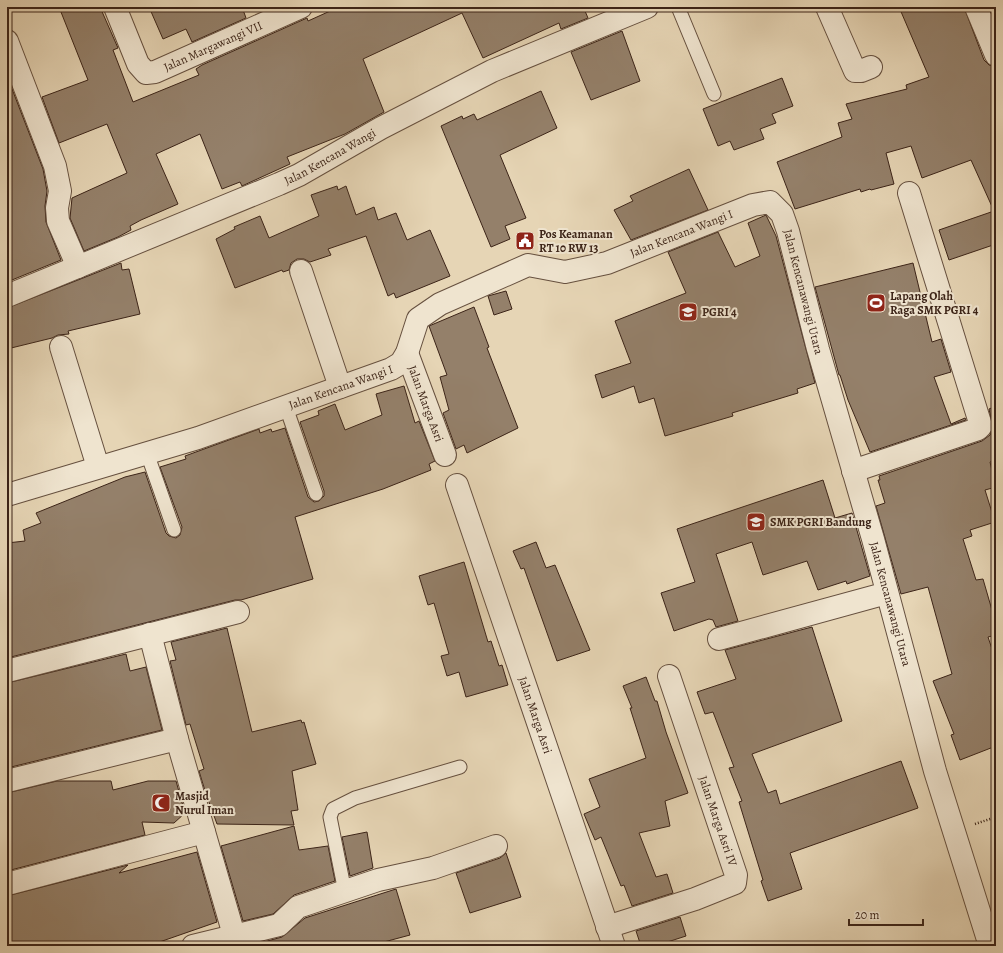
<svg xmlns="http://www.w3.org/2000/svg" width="1003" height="953" font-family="Alegreya,serif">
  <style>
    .building { fill: #94806a; stroke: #3c2418 }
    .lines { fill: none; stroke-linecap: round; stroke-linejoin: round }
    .service-casing { stroke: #66503f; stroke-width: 15 }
    .minor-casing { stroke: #66503f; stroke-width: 24 }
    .path { stroke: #3c2418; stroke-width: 2.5; stroke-dasharray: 1 2; stroke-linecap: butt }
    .service { stroke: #efe4cf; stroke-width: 13 }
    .minor { stroke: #efe4cf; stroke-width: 22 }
    .labels { text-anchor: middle; stroke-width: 4; stroke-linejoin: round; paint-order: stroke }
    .street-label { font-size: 12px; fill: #3c2418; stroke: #efe4cf }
    .poi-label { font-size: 12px; font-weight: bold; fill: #3c2418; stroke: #efe4cf; text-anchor: start }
  </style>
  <rect width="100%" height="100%" fill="#e6d5b5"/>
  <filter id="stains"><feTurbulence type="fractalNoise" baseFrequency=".005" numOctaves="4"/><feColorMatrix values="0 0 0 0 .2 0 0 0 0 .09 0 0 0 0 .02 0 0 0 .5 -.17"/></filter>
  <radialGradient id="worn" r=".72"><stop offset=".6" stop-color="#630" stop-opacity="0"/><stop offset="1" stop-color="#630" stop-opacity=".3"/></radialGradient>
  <!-- building -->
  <path class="building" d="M59 7H100L118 48 113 50 133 102 199 75 196 69 202 65 307 18 308 21 339 7H593L585 11 588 18 561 29 559 23 483 58 462 13 363 59 384 112 345 134 287 157 290 164 242 186 240 182 222 189 200 134 156 154 178 204 141 220 130 226 131 230 118 237 84 251 70 218 72 198 127 173 107 124 59 143 42 97 88 80Z
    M149 7H242L246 18 192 42 186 29 163 39Z
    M899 7H964L984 60 989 65 996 67V244L949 260 939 230 994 211 971 160 922 178 911 146 886 153 894 184 871 190 870 189 861 192 860 189 795 209 777 162 842 137 838 123 852 119 846 104 907 89 906 85 929 77Z
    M622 31 640 81 591 100 571 52Z
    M7 76 43 169 47 191 45 206 46 222 61 260 7 282Z
    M782 78 793 106 772 114 776 123 760 129 764 139 734 150 730 141 718 146 703 109Z
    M541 91 557 128 500 155 526 218 505 226 510 239 491 247 441 126 462 116 463 119 474 114 477 120Z
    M689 169 708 210 631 240 614 210 633 201 630 196Z
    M337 186 338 190 346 186 356 215 374 207 378 220 396 213 407 240 430 230 450 276 396 298 394 293 388 296 366 236 328 249 331 255 310 262 304 259H297L291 263 289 270 283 272 282 270 235 288 216 239 235 229 234 227 260 216 269 238 319 216 311 195Z
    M766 215 776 236 815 383 797 389 798 393 732 413 733 416 665 436 654 398 639 403 634 386 602 398 595 375 631 363 615 321 686 293 668 252 718 232 735 267 760 256 748 223Z
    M121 263 122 270 129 269 140 314 68 331 69 334 58 335 52 338 7 349V308Z
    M913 263 932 342 941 339 951 372 934 377 951 424 965 418 966 420 870 452 848 400 840 375H839L815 287Z
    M506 291 512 309 494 315 488 296Z
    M474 307 489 347 487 348 518 428 467 453 464 445 456 449 443 413 449 410 440 377 447 375 429 326Z
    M404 386 415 423 419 421 435 461 429 464 431 470 383 489 295 517 313 579 241 600H235L7 658V543L25 541 23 530 41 523 36 513 125 477 145 472 166 533 169 536 176 538 180 535 182 527 160 467 186 459 185 456 259 429 260 433 271 429 272 432 285 428 308 497 314 502 319 501 324 496V491L300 422 319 415 318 411 335 404 345 430 382 415 376 394Z
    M996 406V460L990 462 996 487 985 490 995 522 970 530 972 536 963 539 976 580 983 579 996 624V635L988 637 996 661V746L960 760 951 735 954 734 933 681 952 674 928 587 901 594 876 506 885 503 878 480H880L879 476 982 441 990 435 993 429 989 409Z
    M823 480 835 518 852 513 870 576 847 584 846 581 818 590 807 561 763 575 752 542 716 554 738 621 716 627 713 620 709 619 674 631 661 593 695 582 677 529Z
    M536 542 546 568 555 565 590 650 557 661 524 568 521 569 513 551Z
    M464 562 488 642 491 641 499 666 502 665 508 685 466 697 459 672 447 676 441 656 449 654 434 603 428 605 419 576Z
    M812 627 842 721 752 754 768 793 776 790 780 804 901 761 918 808 790 853 802 889 768 901 761 881 763 880 739 802 742 801 729 768 734 767 713 712 705 714 697 692 736 679 725 650Z
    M227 628 252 732 301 720 302 723 304 722 316 764 292 771 298 810 291 811 294 825 217 824 206 794 199 771 204 769 190 724 186 725 170 661 176 660 171 642Z
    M126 654 130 671 146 667 162 730 7 768V683Z
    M646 677 655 701H657L666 732 688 793 665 801 670 826 639 833 656 877 667 874 673 893 632 906 624 885 621 886 601 837 595 840 584 814 600 807 589 779 646 758 630 708H632L623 686Z
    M57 781H111L113 790 148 781H176L185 813 174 823 142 822 145 835 7 871V793Z
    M294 826 299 850 328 846 335 881 294 895 273 914 243 921 221 846Z
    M367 832 373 868 350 876 342 837Z
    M197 852 217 922 148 946H7V896L128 865 119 873Z
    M506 853 521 897 470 913 456 873 500 858Z
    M396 889 410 935 369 946H249L282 937 305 918Z
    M680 917 686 936 655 946H641L636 931Z"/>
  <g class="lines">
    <defs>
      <path id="service" d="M678 7 714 94
        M286 407 316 494
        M147 453 174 530
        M345 892 330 817 333 809 355 798 460 767"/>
      <g id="minor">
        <path id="s1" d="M115 7 138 64 146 73 155 72 301 7"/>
        <path d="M827 7 855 71H861L871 67"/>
        <path d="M976 7 996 55"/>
        <path d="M7 41 55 166 60 191 57 208 58 221 78 267"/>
        <path d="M301 271 340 387"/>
        <path id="s2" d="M7 296 279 184 299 175 381 128 492 71 647 7"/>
        <path d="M61 347 98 467"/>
        <path id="s3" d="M407 353 445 455"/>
        <path d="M853 471 978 429 981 426 909 193"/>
        <path id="s4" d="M457 485 614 946"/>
        <path id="s5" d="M7 495 198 438 391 369 401 363 407 353 418 319 440 304 528 265 565 272 607 263 753 205 770 202 782 214 788 231 818 349 873 539 935 771 990 946"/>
        <path d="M150 634 177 739 234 935"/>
        <path d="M719 639 887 593"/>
        <path d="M7 671 238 612"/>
        <path d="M7 781 177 739"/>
        <path d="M7 884 204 832"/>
        <path d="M607 927 695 899 735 883 736 875 669 676"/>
        <path d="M193 946 279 925 298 907 378 880 433 868 496 846"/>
      </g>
    </defs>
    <!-- service casing -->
    <use href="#service" class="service-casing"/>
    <!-- minor casing -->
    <use href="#minor" class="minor-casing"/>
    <!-- path -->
    <path class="path" d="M975 824 996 817"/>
    <!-- service -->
    <use href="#service" class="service"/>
    <!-- minor -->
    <use href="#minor" class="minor"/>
  </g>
  <!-- icons -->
  <defs>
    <symbol id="civic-square" viewBox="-11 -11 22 22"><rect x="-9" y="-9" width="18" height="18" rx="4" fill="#8f2418" stroke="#efe4cf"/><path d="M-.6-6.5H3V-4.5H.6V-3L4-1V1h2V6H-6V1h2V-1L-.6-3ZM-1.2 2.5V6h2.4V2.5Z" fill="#fff"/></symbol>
    <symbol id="stadium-square" viewBox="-11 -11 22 22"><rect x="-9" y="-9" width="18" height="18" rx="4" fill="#8f2418" stroke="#efe4cf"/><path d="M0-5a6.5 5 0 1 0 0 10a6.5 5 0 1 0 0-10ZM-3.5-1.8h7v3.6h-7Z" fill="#fff"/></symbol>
    <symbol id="school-square" viewBox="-11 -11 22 22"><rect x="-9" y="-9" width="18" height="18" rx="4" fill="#8f2418" stroke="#efe4cf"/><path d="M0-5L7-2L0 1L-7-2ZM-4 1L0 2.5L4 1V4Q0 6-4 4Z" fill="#fff"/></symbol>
    <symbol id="mosque-square" viewBox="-11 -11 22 22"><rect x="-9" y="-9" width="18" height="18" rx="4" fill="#8f2418" stroke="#efe4cf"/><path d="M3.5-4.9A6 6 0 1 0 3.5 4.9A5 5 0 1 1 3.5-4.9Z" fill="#fff"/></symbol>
  </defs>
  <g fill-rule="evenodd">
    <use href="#civic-square" x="514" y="230" width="22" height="22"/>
    <use href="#stadium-square" x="865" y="292" width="22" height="22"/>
    <use href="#school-square" x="677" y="301" width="22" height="22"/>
    <use href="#school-square" x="745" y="511" width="22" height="22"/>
    <use href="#mosque-square" x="150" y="792" width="22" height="22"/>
  </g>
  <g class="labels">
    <!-- street labels -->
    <g class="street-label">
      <text dy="4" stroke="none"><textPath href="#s1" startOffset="146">Jalan Margawangi VII</textPath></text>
      <text dy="4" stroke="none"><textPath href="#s2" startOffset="352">Jalan Kencana Wangi</textPath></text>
      <text dy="4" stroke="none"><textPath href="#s5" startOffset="747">Jalan Kencana Wangi I</textPath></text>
      <text dy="4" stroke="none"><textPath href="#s5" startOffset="939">Jalan Kencanawangi Utara</textPath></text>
      <text dy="4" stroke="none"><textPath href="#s5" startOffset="351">Jalan Kencana Wangi I</textPath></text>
      <text dy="4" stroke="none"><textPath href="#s3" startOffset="54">Jalan Marga Asri</textPath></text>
      <text dy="4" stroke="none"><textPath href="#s5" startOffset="1263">Jalan Kencanawangi Utara</textPath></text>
      <text dy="4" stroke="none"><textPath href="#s4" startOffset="243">Jalan Marga Asri</textPath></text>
      <text transform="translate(718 821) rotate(71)" y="4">Jalan Marga Asri IV</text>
    </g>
    <!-- poi labels -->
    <g class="poi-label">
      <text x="539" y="238">Pos Keamanan<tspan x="539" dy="14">RT 10 RW 13</tspan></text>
      <text x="890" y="300">Lapang Olah<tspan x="890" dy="14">Raga SMK PGRI 4</tspan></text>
      <text x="702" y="316">PGRI 4</text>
      <text x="770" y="526">SMK PGRI Bandung</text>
      <text x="175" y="800">Masjid<tspan x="175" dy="14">Nurul Iman</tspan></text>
    </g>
  </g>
  <!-- margin -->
  <rect width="1003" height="953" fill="none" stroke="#e6d5b5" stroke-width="24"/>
  <rect x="8" y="8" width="987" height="937" fill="none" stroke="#3c2418" stroke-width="2"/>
  <rect x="12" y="12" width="979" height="929" fill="none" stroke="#3c2418"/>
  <!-- scale -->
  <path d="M849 919v6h74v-6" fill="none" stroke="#3c2418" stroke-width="2"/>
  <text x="855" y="919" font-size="12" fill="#3c2418" stroke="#efe4cf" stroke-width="3" paint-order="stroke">20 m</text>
  <rect width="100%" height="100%" filter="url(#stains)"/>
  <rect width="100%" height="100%" fill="url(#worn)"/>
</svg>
